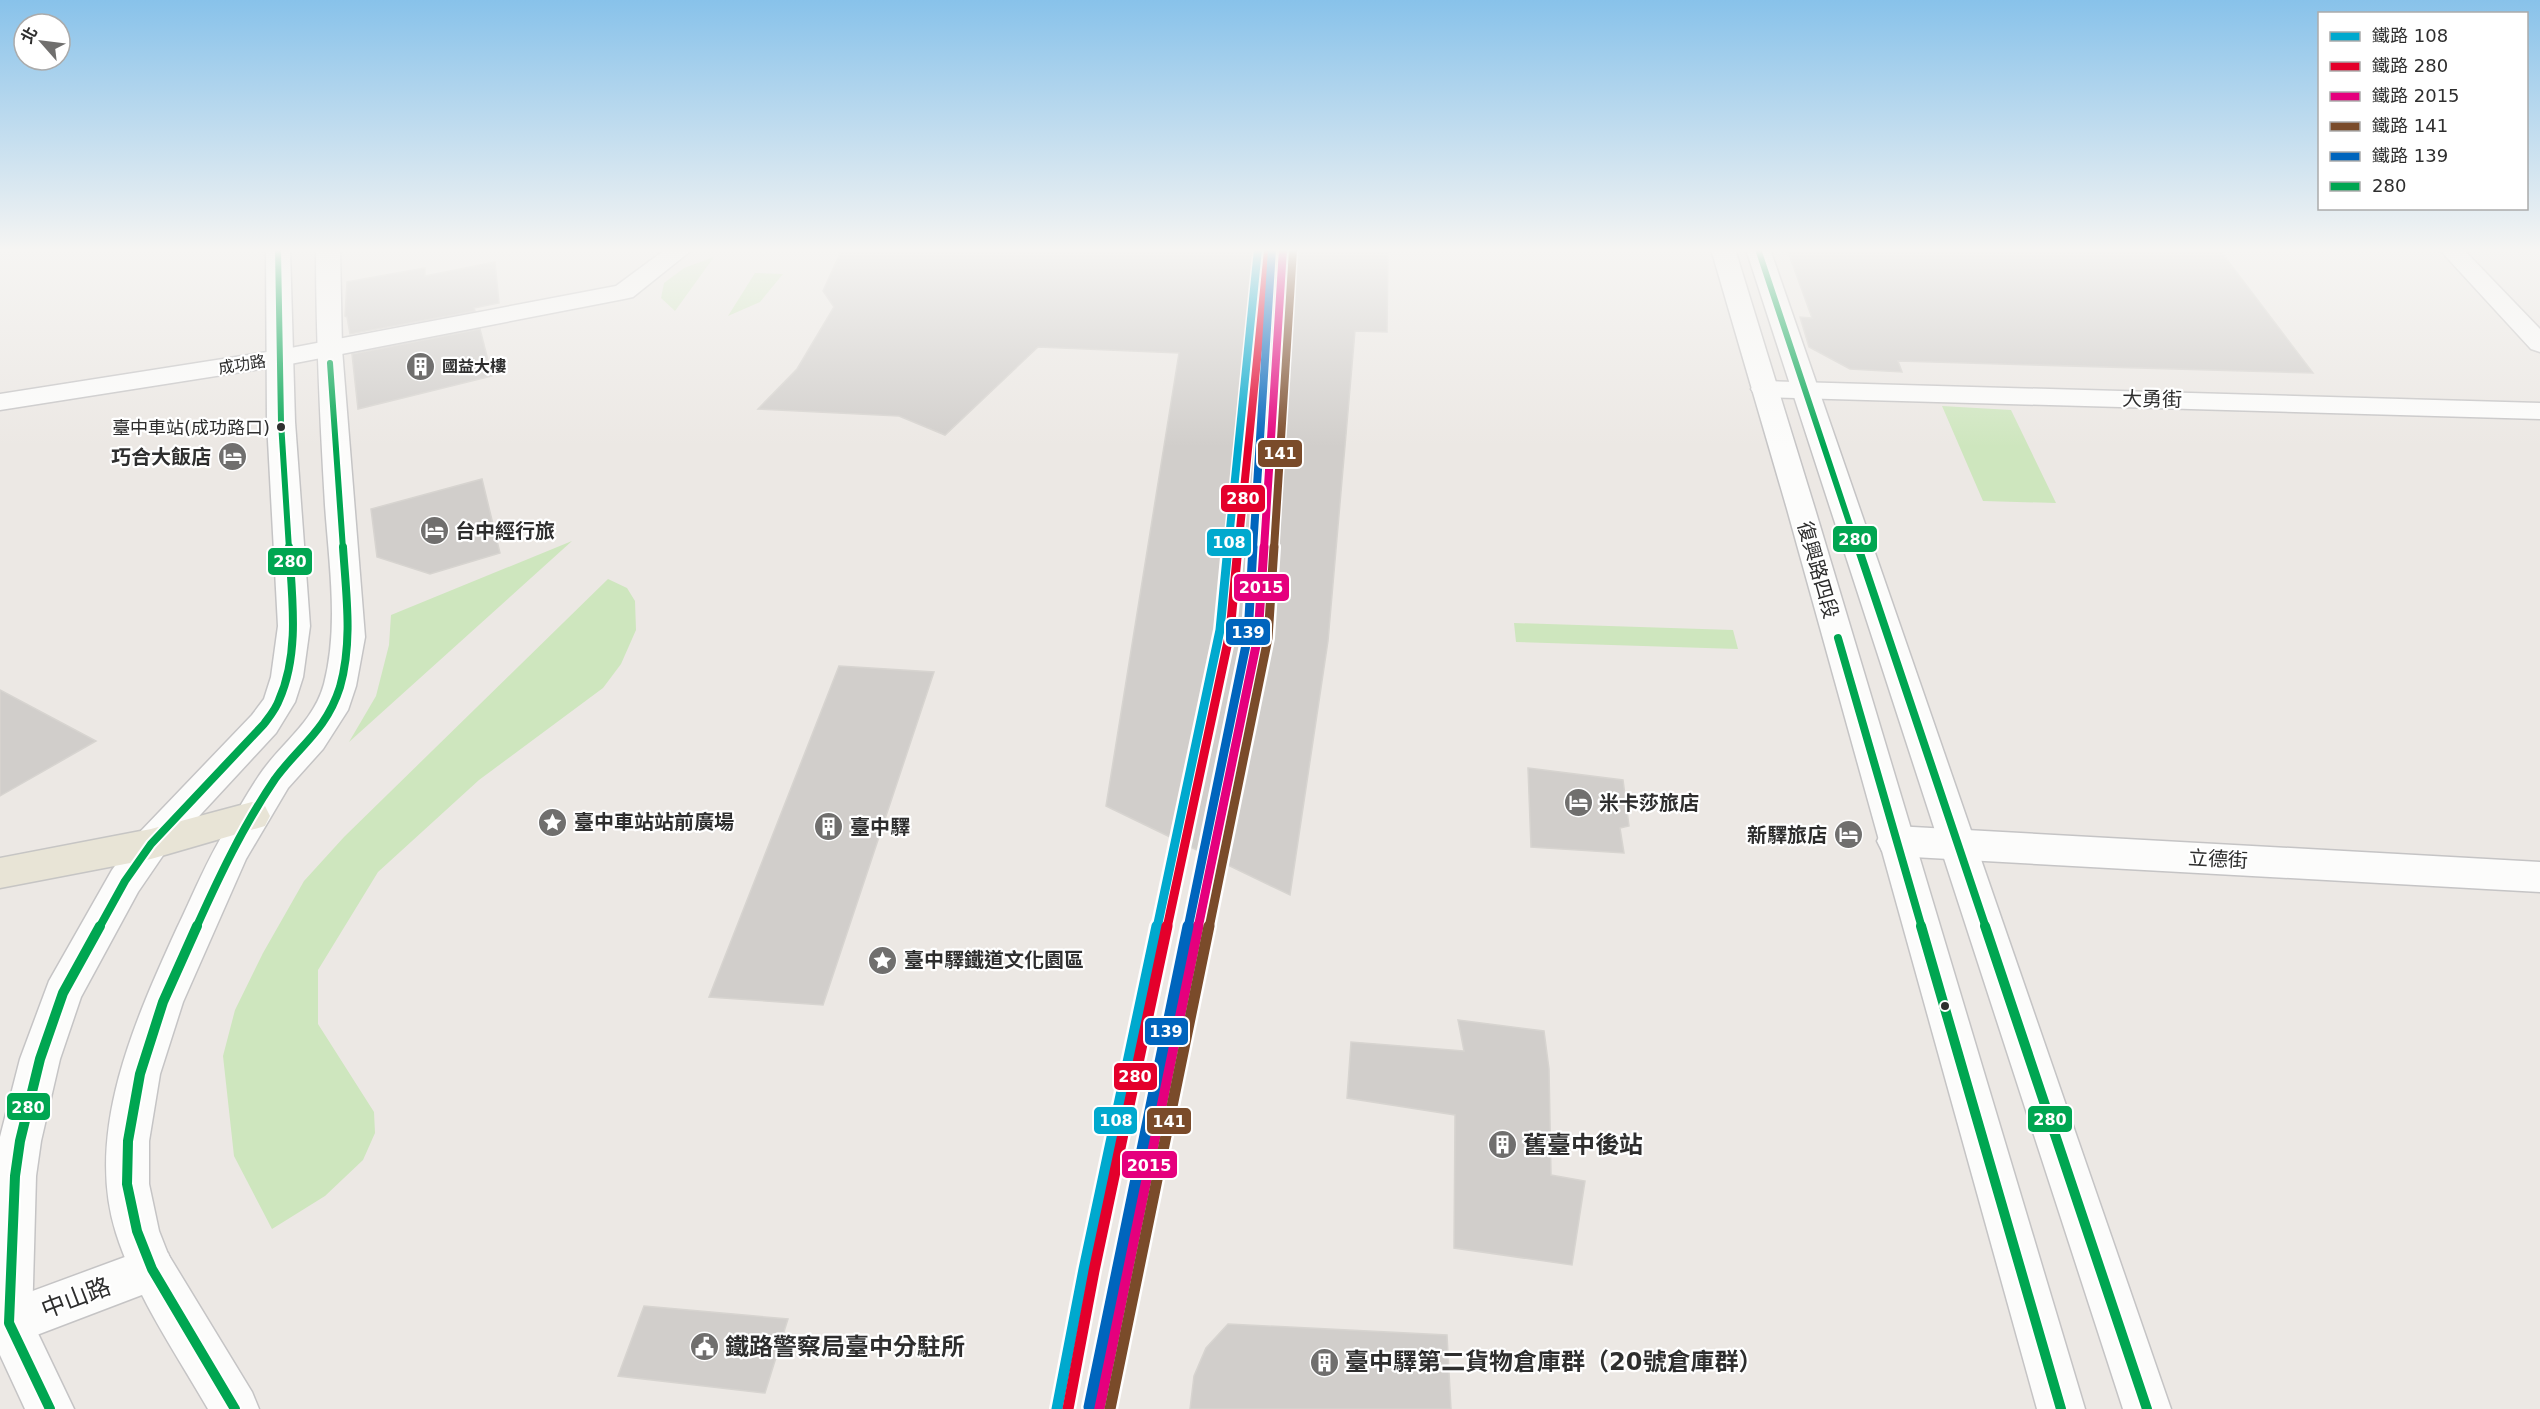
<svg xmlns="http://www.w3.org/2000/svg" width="2540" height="1409" font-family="'DejaVu Sans','Noto Sans TC',sans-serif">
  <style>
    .green { fill: #cee6be }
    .building { fill: #d1cecb; stroke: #d7d4d0; stroke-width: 1.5 }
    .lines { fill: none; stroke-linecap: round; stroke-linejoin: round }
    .street-casing { stroke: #c5c4c5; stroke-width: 3 }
    .secondary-casing { stroke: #c5c4c5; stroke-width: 3 }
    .primary-casing { stroke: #c6c5c4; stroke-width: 3 }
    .street { fill: #fcfcfb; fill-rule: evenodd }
    .secondary { fill: #fcfcfb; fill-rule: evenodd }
    .primary { fill: #e8e4d6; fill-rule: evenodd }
    .bus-1-far2-casing { stroke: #fff; stroke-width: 10 }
    .bus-1-far1-casing { stroke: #fff; stroke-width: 12 }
    .bus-1-casing { stroke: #fff; stroke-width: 14 }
    .bus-1-far2 { stroke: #00a651; stroke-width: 6 }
    .bus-1-far1 { stroke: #00a651; stroke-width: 8 }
    .bus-1 { stroke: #00a651; stroke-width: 10 }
    .rail-1-far2-casing { stroke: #fff; stroke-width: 11 }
    .rail-1-far1-casing { stroke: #fff; stroke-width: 14 }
    .rail-1-casing { stroke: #fff; stroke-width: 16 }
    .rail-2-far2-casing { stroke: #fff; stroke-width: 11 }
    .rail-2-far1-casing { stroke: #fff; stroke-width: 14 }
    .rail-2-casing { stroke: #fff; stroke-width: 16 }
    .rail-3-far2-casing { stroke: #fff; stroke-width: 11 }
    .rail-3-far1-casing { stroke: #fff; stroke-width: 14 }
    .rail-3-casing { stroke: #fff; stroke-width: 16 }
    .rail-4-far2-casing { stroke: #fff; stroke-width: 11 }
    .rail-4-far1-casing { stroke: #fff; stroke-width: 14 }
    .rail-4-casing { stroke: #fff; stroke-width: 16 }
    .rail-5-far2-casing { stroke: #fff; stroke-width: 11 }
    .rail-5-far1-casing { stroke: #fff; stroke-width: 14 }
    .rail-5-casing { stroke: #fff; stroke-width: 16 }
    .rail-1-far2 { stroke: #00a9ce; stroke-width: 8 }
    .rail-1-far1 { stroke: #00a9ce; stroke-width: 9 }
    .rail-1 { stroke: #00a9ce; stroke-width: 11 }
    .rail-2-far2 { stroke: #e4002b; stroke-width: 8 }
    .rail-2-far1 { stroke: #e4002b; stroke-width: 9 }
    .rail-2 { stroke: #e4002b; stroke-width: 11 }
    .rail-3-far2 { stroke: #e5007d; stroke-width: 8 }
    .rail-3-far1 { stroke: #e5007d; stroke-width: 9 }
    .rail-3 { stroke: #e5007d; stroke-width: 11 }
    .rail-4-far2 { stroke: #7a4b2a; stroke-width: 8 }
    .rail-4-far1 { stroke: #7a4b2a; stroke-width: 9 }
    .rail-4 { stroke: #7a4b2a; stroke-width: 11 }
    .rail-5-far2 { stroke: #0065bd; stroke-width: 8 }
    .rail-5-far1 { stroke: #0065bd; stroke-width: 9 }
    .rail-5 { stroke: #0065bd; stroke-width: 11 }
    .bus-dot { fill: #2e2e2e; stroke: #fff; stroke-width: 2 }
    .labels { text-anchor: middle; stroke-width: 4.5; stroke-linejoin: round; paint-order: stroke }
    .far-street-label { font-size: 16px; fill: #2e2e2e; stroke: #fff }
    .far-poi-label { font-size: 16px; font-weight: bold; fill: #2e2e2e; stroke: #fff; text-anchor: start }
    .bus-label { font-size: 18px; fill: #2e2e2e; stroke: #fff; text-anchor: end }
    .street-label { font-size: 20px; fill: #2e2e2e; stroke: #fff }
    .poi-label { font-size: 20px; font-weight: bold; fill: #2e2e2e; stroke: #fff; text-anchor: start }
    .near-poi-label { font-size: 24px; font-weight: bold; fill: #2e2e2e; stroke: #fff; text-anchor: start }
    .near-street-label { font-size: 24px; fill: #2e2e2e; stroke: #fff }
    .line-badge { stroke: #fff; stroke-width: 2 }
    .badge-label { font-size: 16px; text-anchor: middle; font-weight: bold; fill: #fff }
  </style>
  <rect width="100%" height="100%" fill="#ece8e4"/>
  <!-- green -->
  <path class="green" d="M714 257 675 311 661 298 664 283 684 268Z
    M755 273 783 274 760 302 728 316Z
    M1942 406 2011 410 2056 503 1983 501Z
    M572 541 349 742 376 696 389 645 391 615Z
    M608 579 627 588 635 601 636 630 621 664 603 688 479 780 378 872 318 970V1024L374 1112 375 1133 363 1160 325 1196 272 1229 234 1156 223 1056 235 1010 263 953 304 881 344 837Z
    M1514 623 1733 630 1738 649 1516 642Z"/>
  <!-- building -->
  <path class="building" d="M842 249H1388L1387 332 1355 331 1328 641 1290 895 1106 806 1179 353 1038 347 945 435 899 416 758 409 797 369 834 307 823 291Z
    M1787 249H2219L2313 373 1898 361 1902 372 1850 369 1809 347 1800 317 1812 318Z
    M495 262 499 303 474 308 475 311 350 334 347 317 345 316 347 282 425 268V276Z
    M480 329 492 376 358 409 352 354Z
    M482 479 500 553 430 574 377 557 371 509Z
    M839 666 934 672 823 1005 709 997Z
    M0 690 96 741 0 796Z
    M1528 768 1623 780 1629 826 1620 828 1624 853 1531 847Z
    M1458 1020 1544 1031 1549 1069 1551 1175 1585 1181 1572 1265 1454 1248 1455 1115 1347 1098 1351 1042 1464 1051Z
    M644 1306 788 1319 765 1393 618 1376Z
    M1228 1324 1447 1335 1451 1409H1190L1194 1376 1206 1348Z"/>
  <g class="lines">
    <defs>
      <path id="street" d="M666 249H693L633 297 624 299 280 366 0 410V394L280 350 616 286Z
        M2439 249H2463L2540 329V352L2531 349Z
        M1764 381 2540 403V419L1764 397 1755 395 1751 389 1755 383Z
        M1895 826 2540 862V892L1895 856 1882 851 1877 841 1882 831Z
        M152 1247 168 1253 174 1269 168 1285 0 1349V1303Z"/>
      <path id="secondary" d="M266 249H290L295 422 310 626 303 677 295 702 276 733 164 854 138 892 81 997 60 1059 41 1141 36 1176 32 1321 74 1409H25L0 1355V1137L20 1059 49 981 112 870 138 834 252 715 264 699 271 677 278 626 267 422Z
        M316 249H340L342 349 365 637 356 686 348 710 323 749 288 788 246 859 183 1002 160 1074 149 1141V1184L159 1231 168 1254 252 1392 259 1409H208C175 1352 136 1296 116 1233 84 1132 136 1018 177 928 193 895 207 859 227 828 239 809 250 788 263 770 284 741 314 721 324 684 339 626 329 564 325 505 320 419 316 335 316 249Z
        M1711 249H1735L1815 509 2085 1409H2037L1787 509Z
        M1746 249H1770L2171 1409H2123Z"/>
      <path id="primary" d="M252 802 265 806 270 816 265 826 151 859 0 888V858L151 829Z"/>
    </defs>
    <!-- street casing -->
    <use href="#street" class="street-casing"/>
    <!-- secondary casing -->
    <use href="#secondary" class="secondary-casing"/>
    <!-- primary casing -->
    <use href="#primary" class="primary-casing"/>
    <!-- street -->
    <use href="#street" class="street"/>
    <!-- secondary -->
    <use href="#secondary" class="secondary"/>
    <!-- primary -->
    <use href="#primary" class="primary"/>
    <defs>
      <path id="bus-1-far2" d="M278 249 281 422 289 549
        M1758 249 1858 549
        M330 363 343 549"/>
      <path id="bus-1-far1" d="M1858 547 1986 928
        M1838 638 1922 928
        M99 928 125 881 151 844 264 724C269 717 276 709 279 700 300 653 292 597 289 547
        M196 928C219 877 243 826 275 779 299 746 326 731 340 687 353 641 346 594 343 547"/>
      <path id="bus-1" d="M197 926 163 1002 140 1074 128 1141 127 1184 137 1231 152 1269 235 1409
        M1921 926 2061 1409
        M1985 926 2147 1409
        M50 1409 9 1323 15 1176 20 1141 40 1059 63 993 100 926"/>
    </defs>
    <!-- bus-1-far2 casing -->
    <use href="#bus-1-far2" class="bus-1-far2-casing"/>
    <!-- bus-1-far1 casing -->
    <use href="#bus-1-far1" class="bus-1-far1-casing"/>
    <!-- bus-1 casing -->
    <use href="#bus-1" class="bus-1-casing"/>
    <!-- bus-1-far2 -->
    <use href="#bus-1-far2" class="bus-1-far2"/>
    <!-- bus-1-far1 -->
    <use href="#bus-1-far1" class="bus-1-far1"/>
    <!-- bus-1 -->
    <use href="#bus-1" class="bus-1"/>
    <defs>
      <path id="rail-1-far2" d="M1228 549 1258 249"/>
      <path id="rail-1-far1" d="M1157 928 1220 630 1228 547"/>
      <path id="rail-1" d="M1057 1409 1084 1269 1157 926"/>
      <path id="rail-2-far2" d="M1238 549 1268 250"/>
      <path id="rail-2-far1" d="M1167 928 1230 632 1238 547"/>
      <path id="rail-2" d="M1068 1409 1094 1271 1167 926"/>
      <path id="rail-3-far2" d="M1264 549 1283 249"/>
      <path id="rail-3-far1" d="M1198 928 1258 636 1264 547"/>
      <path id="rail-3" d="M1099 1409 1198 926"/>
      <path id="rail-4-far2" d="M1274 549 1293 250"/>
      <path id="rail-4-far1" d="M1209 928 1268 638 1274 547"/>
      <path id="rail-4" d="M1110 1409 1209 926"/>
      <path id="rail-5-far2" d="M1253 549 1272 249"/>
      <path id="rail-5-far1" d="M1188 928 1248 635 1253 547"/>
      <path id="rail-5" d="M1089 1407 1188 926"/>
    </defs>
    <!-- rail-1-far2 casing -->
    <use href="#rail-1-far2" class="rail-1-far2-casing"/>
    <!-- rail-1-far1 casing -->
    <use href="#rail-1-far1" class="rail-1-far1-casing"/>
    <!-- rail-1 casing -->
    <use href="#rail-1" class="rail-1-casing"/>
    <!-- rail-2-far2 casing -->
    <use href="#rail-2-far2" class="rail-2-far2-casing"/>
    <!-- rail-2-far1 casing -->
    <use href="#rail-2-far1" class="rail-2-far1-casing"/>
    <!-- rail-2 casing -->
    <use href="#rail-2" class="rail-2-casing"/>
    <!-- rail-3-far2 casing -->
    <use href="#rail-3-far2" class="rail-3-far2-casing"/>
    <!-- rail-3-far1 casing -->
    <use href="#rail-3-far1" class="rail-3-far1-casing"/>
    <!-- rail-3 casing -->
    <use href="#rail-3" class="rail-3-casing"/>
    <!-- rail-4-far2 casing -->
    <use href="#rail-4-far2" class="rail-4-far2-casing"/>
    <!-- rail-4-far1 casing -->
    <use href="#rail-4-far1" class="rail-4-far1-casing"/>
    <!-- rail-4 casing -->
    <use href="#rail-4" class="rail-4-casing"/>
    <!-- rail-5-far2 casing -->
    <use href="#rail-5-far2" class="rail-5-far2-casing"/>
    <!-- rail-5-far1 casing -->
    <use href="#rail-5-far1" class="rail-5-far1-casing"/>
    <!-- rail-5 casing -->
    <use href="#rail-5" class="rail-5-casing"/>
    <!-- rail-1-far2 -->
    <use href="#rail-1-far2" class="rail-1-far2"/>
    <!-- rail-1-far1 -->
    <use href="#rail-1-far1" class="rail-1-far1"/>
    <!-- rail-1 -->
    <use href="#rail-1" class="rail-1"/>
    <!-- rail-2-far2 -->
    <use href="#rail-2-far2" class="rail-2-far2"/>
    <!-- rail-2-far1 -->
    <use href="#rail-2-far1" class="rail-2-far1"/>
    <!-- rail-2 -->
    <use href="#rail-2" class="rail-2"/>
    <!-- rail-3-far2 -->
    <use href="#rail-3-far2" class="rail-3-far2"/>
    <!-- rail-3-far1 -->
    <use href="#rail-3-far1" class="rail-3-far1"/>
    <!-- rail-3 -->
    <use href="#rail-3" class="rail-3"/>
    <!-- rail-4-far2 -->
    <use href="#rail-4-far2" class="rail-4-far2"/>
    <!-- rail-4-far1 -->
    <use href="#rail-4-far1" class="rail-4-far1"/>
    <!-- rail-4 -->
    <use href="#rail-4" class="rail-4"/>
    <!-- rail-5-far2 -->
    <use href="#rail-5-far2" class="rail-5-far2"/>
    <!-- rail-5-far1 -->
    <use href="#rail-5-far1" class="rail-5-far1"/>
    <!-- rail-5 -->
    <use href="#rail-5" class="rail-5"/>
  </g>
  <!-- sky -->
  <linearGradient id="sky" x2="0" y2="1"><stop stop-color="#88c2ea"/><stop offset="0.56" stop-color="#f6f5f3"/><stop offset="1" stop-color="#f6f5f3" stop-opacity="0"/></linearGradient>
  <rect width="2540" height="447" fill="url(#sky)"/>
  <!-- icons -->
  <defs>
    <symbol id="building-disc" viewBox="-11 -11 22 22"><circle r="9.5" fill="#706f6e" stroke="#fff"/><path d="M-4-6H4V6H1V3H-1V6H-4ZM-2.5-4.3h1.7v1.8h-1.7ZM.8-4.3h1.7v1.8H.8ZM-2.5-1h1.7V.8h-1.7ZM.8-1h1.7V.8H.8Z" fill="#fff"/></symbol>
    <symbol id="hotel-disc" viewBox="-11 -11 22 22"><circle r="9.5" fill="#706f6e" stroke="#fff"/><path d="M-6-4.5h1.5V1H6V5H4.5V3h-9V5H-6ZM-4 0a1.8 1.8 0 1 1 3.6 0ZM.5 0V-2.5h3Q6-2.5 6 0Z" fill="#fff"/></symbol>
    <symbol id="sight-disc" viewBox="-11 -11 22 22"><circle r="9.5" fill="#706f6e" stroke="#fff"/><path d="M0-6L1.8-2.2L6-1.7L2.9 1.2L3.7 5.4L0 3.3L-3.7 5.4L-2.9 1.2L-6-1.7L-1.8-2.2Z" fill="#fff"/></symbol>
    <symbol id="civic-disc" viewBox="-11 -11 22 22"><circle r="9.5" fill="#706f6e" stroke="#fff"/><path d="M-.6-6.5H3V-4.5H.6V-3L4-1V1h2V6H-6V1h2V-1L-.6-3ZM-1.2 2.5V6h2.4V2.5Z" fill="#fff"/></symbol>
  </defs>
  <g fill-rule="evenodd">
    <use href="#building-disc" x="404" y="350" width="33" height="33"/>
    <use href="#hotel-disc" x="216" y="440" width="33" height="33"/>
    <use href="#hotel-disc" x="418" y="514" width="33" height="33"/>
    <use href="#hotel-disc" x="1562" y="786" width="33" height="33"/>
    <use href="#sight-disc" x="536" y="806" width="33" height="33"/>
    <use href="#building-disc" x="812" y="810" width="33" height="33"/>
    <use href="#hotel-disc" x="1832" y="818" width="33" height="33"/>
    <use href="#sight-disc" x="866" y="944" width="33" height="33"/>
    <use href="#building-disc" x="1486" y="1128" width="33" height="33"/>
    <use href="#civic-disc" x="688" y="1330" width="33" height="33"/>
    <use href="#building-disc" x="1308" y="1346" width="33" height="33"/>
  </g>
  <!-- markers -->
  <g class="bus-dot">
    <circle cx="281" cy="427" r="5"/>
    <circle cx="1945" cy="1006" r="5"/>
  </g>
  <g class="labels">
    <!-- far-street labels -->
    <g class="far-street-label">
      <text transform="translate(242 364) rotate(-9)" y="6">成功路</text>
    </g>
    <!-- far-poi labels -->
    <g class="far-poi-label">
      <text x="442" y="372">國益大樓</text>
    </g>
    <!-- bus labels -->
    <g class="bus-label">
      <text x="270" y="434">臺中車站(成功路口)</text>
    </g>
    <!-- street labels -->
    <g class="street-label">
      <text transform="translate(2152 399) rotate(1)" y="7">大勇街</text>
      <text transform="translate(1818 570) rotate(74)" y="7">復興路四段</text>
      <text transform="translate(2218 859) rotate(3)" y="7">立德街</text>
    </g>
    <!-- poi labels -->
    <g class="poi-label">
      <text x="211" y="464" text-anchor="end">巧合大飯店</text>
      <text x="455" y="538">台中經行旅</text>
      <text x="1599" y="810">米卡莎旅店</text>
      <text x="574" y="829">臺中車站站前廣場</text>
      <text x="850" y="834">臺中驛</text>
      <text x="1827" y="842" text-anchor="end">新驛旅店</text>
      <text x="904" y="967">臺中驛鐵道文化園區</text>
    </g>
    <!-- near-poi labels -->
    <g class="near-poi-label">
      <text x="1523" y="1153">舊臺中後站</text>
      <text x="725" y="1355">鐵路警察局臺中分駐所</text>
      <text x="1345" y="1370">臺中驛第二貨物倉庫群（20號倉庫群）</text>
    </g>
    <!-- near-street labels -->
    <g class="near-street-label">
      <text transform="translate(76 1298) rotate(-21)" y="8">中山路</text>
    </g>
  </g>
  <g class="line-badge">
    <rect x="1257" y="439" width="46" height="29" rx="6" fill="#7a4b2a"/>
    <rect x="1220" y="484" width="46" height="29" rx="6" fill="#e4002b"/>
    <rect x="1832" y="525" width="46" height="28" rx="6" fill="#00a651"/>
    <rect x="1206" y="528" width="46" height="29" rx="6" fill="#00a9ce"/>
    <rect x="267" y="547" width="46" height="29" rx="6" fill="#00a651"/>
    <rect x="1233" y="573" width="57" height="29" rx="6" fill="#e5007d"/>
    <rect x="1225" y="618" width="46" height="28" rx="6" fill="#0065bd"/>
    <rect x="1144" y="1017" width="45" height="29" rx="6" fill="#0065bd"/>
    <rect x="1113" y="1062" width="45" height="29" rx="6" fill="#e4002b"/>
    <rect x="6" y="1092" width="45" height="29" rx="6" fill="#00a651"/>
    <rect x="2027" y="1105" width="46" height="28" rx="6" fill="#00a651"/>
    <rect x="1093" y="1106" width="45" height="29" rx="6" fill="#00a9ce"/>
    <rect x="1146" y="1107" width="46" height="28" rx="6" fill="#7a4b2a"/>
    <rect x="1121" y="1150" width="57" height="29" rx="6" fill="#e5007d"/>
  </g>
  <g class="badge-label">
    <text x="1280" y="459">141</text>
    <text x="1243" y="504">280</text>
    <text x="1855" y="545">280</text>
    <text x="1229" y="548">108</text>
    <text x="290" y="567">280</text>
    <text x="1261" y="593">2015</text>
    <text x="1248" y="638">139</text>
    <text x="1166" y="1037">139</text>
    <text x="1135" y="1082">280</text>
    <text x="28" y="1113">280</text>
    <text x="2050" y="1125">280</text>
    <text x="1116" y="1126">108</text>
    <text x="1169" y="1127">141</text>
    <text x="1149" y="1171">2015</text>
  </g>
  <!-- legend -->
  <rect x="2318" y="12" width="210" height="198" fill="#ffffff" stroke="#ababab" stroke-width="1.5"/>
  <rect x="2330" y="32" width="30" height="9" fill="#00a9ce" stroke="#ababab" stroke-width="1.5"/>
  <text x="2372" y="42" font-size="18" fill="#2e2e2e">鐵路 108</text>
  <rect x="2330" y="62" width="30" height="9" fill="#e4002b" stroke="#ababab" stroke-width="1.5"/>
  <text x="2372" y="72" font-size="18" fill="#2e2e2e">鐵路 280</text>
  <rect x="2330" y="92" width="30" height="9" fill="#e5007d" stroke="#ababab" stroke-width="1.5"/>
  <text x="2372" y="102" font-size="18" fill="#2e2e2e">鐵路 2015</text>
  <rect x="2330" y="122" width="30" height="9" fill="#7a4b2a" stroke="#ababab" stroke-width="1.5"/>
  <text x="2372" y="132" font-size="18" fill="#2e2e2e">鐵路 141</text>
  <rect x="2330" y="152" width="30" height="9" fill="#0065bd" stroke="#ababab" stroke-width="1.5"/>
  <text x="2372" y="162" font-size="18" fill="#2e2e2e">鐵路 139</text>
  <rect x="2330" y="182" width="30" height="9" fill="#00a651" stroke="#ababab" stroke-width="1.5"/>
  <text x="2372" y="192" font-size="18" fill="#2e2e2e">280</text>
  <!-- north arrow -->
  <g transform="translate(42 42) rotate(298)"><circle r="28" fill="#ffffff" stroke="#ababab" stroke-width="1.5"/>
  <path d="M0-4.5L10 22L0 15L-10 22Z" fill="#706f6e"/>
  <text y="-9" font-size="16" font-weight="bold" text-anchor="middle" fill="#2e2e2e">北</text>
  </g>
</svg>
